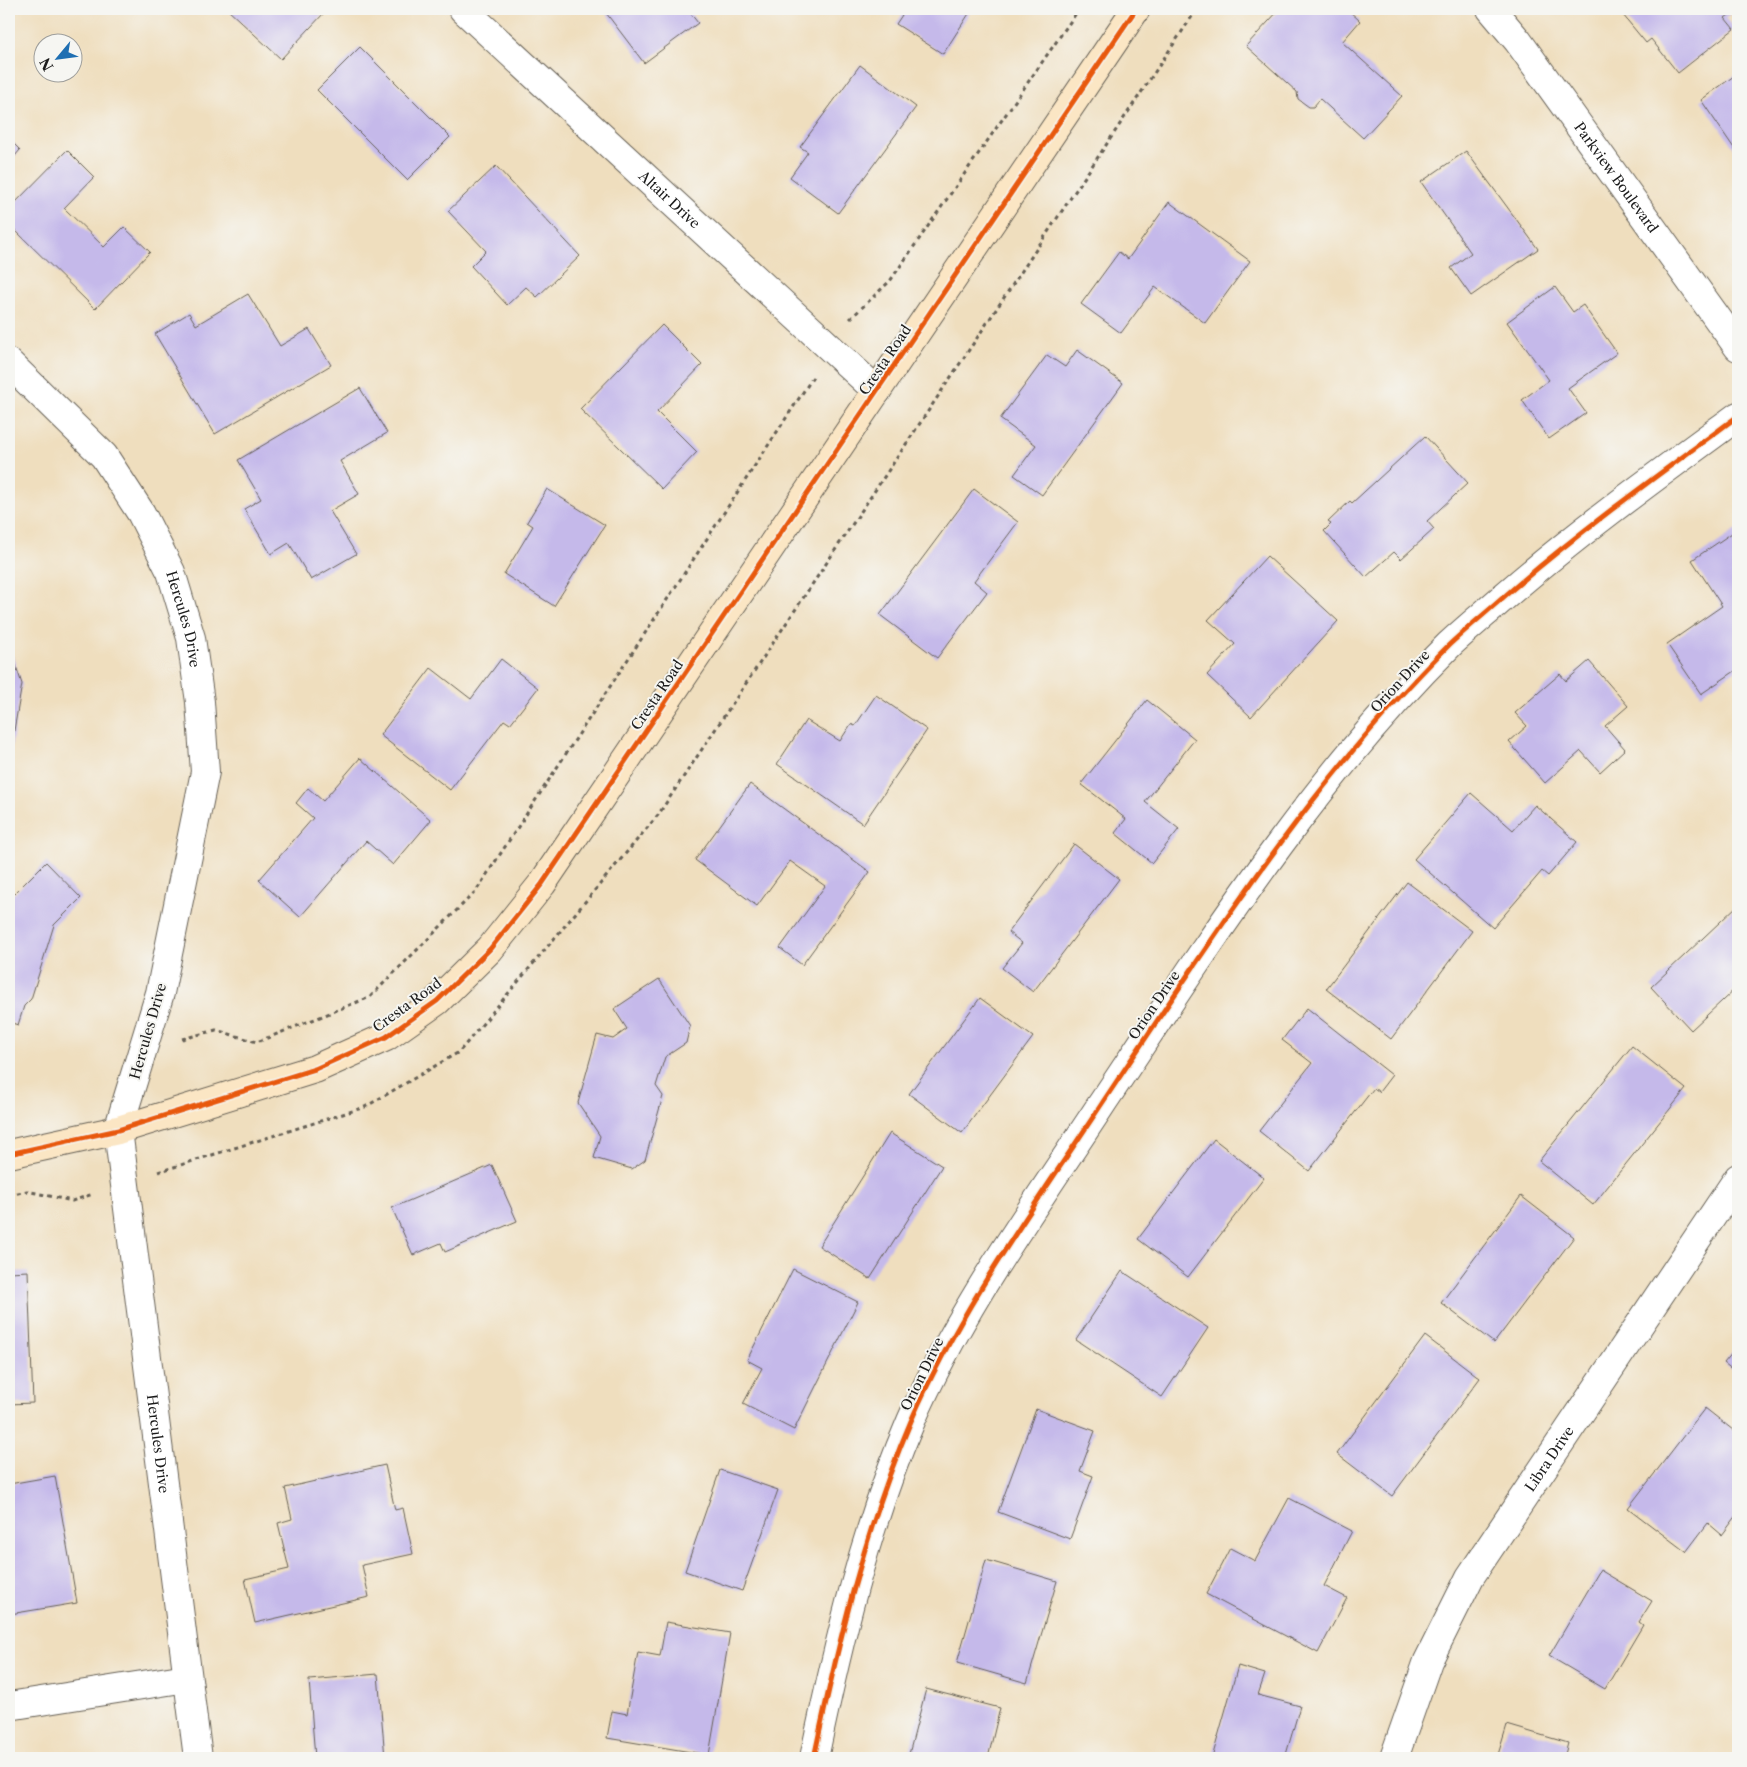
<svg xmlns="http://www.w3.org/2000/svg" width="1747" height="1767" font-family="'Libre Caslon Text',serif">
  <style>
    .building { fill: #c5b9ea }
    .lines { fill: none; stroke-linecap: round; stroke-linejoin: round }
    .street-casing { stroke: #666055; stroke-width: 30 }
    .secondary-casing { stroke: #666055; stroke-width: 30 }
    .path { stroke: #666055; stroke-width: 3; stroke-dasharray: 4 4; stroke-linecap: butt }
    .street { stroke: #fff; stroke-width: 28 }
    .secondary { stroke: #fbe6c4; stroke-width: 28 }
    .cycleway-casing { stroke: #f6f6f2; stroke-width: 8 }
    .cycleway { stroke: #e8590c; stroke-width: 5 }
    .labels { text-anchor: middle; stroke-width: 4; stroke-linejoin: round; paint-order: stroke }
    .street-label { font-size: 14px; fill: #1c1c1c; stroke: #f6f6f2 }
  </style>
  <rect width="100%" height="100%" fill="#f6f6f2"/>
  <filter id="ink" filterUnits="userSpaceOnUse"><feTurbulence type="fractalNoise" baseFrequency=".02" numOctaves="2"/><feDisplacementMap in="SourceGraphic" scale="10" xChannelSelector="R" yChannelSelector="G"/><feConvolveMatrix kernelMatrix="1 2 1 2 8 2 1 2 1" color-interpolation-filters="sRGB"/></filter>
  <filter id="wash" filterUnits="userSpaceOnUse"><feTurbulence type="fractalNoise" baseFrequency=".0096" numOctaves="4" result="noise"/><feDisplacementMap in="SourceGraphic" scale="20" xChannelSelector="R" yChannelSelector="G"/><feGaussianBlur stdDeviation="1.12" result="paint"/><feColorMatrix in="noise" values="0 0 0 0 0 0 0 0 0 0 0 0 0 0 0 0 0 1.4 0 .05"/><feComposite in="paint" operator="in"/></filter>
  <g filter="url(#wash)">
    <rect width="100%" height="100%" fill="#efdebe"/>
    <g id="blocks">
      <!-- building -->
      <path class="building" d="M227 9H319L324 13 281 59Z
        M603 9H687L698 23 644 63Z
        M906 9H972L943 54 896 24Z
        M1280 9H1347L1360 21 1342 42 1402 96 1363 138 1320 99 1313 107H1309L1298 99 1297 92 1246 46Z
        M1618 9H1737L1725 18 1734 29 1678 73 1651 39 1646 43Z
        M360 47 450 137 407 180 317 90Z
        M860 65 916 107 838 213 790 177 808 152 800 147Z
        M1738 73V154L1701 100Z
        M9 139 20 150 9 163Z
        M67 150 94 177 64 208 104 247 124 227 150 252 95 309 9 224V209Z
        M1466 151 1538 249 1471 296 1451 268 1471 253 1421 182Z
        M496 166 580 256 537 297 526 287 507 305 471 266 486 251 448 211Z
        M1169 202 1250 261 1205 323 1155 287 1121 333 1081 304 1119 252 1128 259Z
        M1555 287 1573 312 1583 305 1617 353 1568 388 1586 413 1549 439 1522 400 1549 380 1507 322Z
        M248 294 280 346 309 329 331 365 215 434 155 334 189 313 196 325Z
        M662 325 702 365 657 412 697 452 662 489 580 409Z
        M1077 350 1123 383 1042 495 1014 475 1036 445 1000 419 1047 355 1065 367Z
        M360 388 387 433 340 461 359 494 330 511 356 554 311 580 289 543 271 554 244 509 261 499 238 460Z
        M1425 436 1468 483 1427 521 1434 529 1401 559 1394 552 1366 577 1324 531 1331 524 1328 522 1350 501 1352 503Z
        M547 489 605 525 554 606 504 574 533 526 527 522Z
        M974 489 1018 522 974 581 987 592 937 658 880 615Z
        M1738 529V669L1701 694 1667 644 1722 606 1692 560Z
        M1267 556 1338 621 1251 717 1207 675 1235 644 1208 620Z
        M9 645 22 684 10 754H9Z
        M501 659 538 688 510 724 504 720 450 790 380 735 431 668 471 699Z
        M1589 661 1628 706 1605 726 1625 749 1600 772 1581 751 1545 783 1509 742 1527 726 1515 713 1560 674 1566 681Z
        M876 695 927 730 863 824 777 764 806 720 840 741 851 724 855 726Z
        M1147 700 1195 739 1145 802 1179 829 1152 863 1115 833 1126 819 1081 784Z
        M360 758 431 820 393 865 366 841 300 917 259 880 313 818 296 803 308 788 323 801Z
        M750 784 870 872 802 965 780 948 825 886 790 861 757 906 695 860Z
        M1471 793 1513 830 1535 805 1577 842 1548 876 1542 871 1493 928 1414 859Z
        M1074 844 1119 879 1033 992 1002 968 1022 943 1008 932Z
        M46 862 81 898 54 925 31 999 24 1006 18 1025 9 1022V892L14 894Z
        M1407 882 1472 931 1391 1039 1326 989Z
        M1738 905V986L1691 1030 1651 987Z
        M659 979 690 1026 686 1043 665 1057 656 1086 663 1096 645 1160 632 1169 594 1158 600 1136 578 1103 597 1035 613 1039 627 1029 614 1009Z
        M980 998 1033 1037 962 1133 909 1094Z
        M1307 1008 1392 1075 1379 1092 1374 1088 1309 1171 1259 1131 1312 1063 1282 1040Z
        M1632 1046 1686 1089 1593 1205 1539 1161Z
        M890 1133 942 1166 870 1279 819 1246Z
        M1214 1139 1264 1178 1188 1277 1138 1239Z
        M492 1165 517 1221 445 1252 441 1243 413 1255 392 1208Z
        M1521 1196 1574 1237 1494 1343 1441 1303Z
        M793 1269 858 1302 794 1430 743 1404 762 1368 747 1360Z
        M28 1271 33 1403 9 1404V1272Z
        M1122 1271 1208 1328 1162 1397 1076 1340Z
        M1425 1336 1480 1378 1392 1496 1337 1454Z
        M1738 1346V1374L1724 1363Z
        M1705 1408 1738 1434V1514L1722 1535 1708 1523 1686 1552 1628 1508Z
        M1036 1409 1095 1431 1080 1471 1093 1476 1070 1539 998 1512Z
        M385 1465 395 1510 403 1508 413 1554 362 1565 369 1597 255 1623 245 1579 289 1569 278 1523 292 1519 285 1488Z
        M720 1470 778 1490 742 1591 685 1571Z
        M55 1476 77 1603 10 1614 9 1484Z
        M1289 1498 1352 1531 1324 1586 1347 1598 1318 1653 1206 1594 1230 1548 1255 1561Z
        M986 1560 1057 1581 1027 1683 957 1663Z
        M1600 1570 1652 1601 1639 1622 1643 1625 1605 1689 1549 1656Z
        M666 1622 730 1633 709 1755 607 1738 612 1711 627 1714 638 1652 660 1656Z
        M1238 1666 1265 1674 1258 1695 1300 1706 1285 1758H1212Z
        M378 1674 385 1758H315L309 1680Z
        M926 1689 1000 1708 988 1758H908Z
        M1507 1725 1568 1743 1564 1758H1497Z"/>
    </g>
  </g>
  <g filter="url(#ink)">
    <use href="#blocks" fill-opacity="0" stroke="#666055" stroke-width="1"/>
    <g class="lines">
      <defs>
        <g id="street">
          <path id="s1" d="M463 9 877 391"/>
          <path id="s2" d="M1491 9 1518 41 1738 347"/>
          <path id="s3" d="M9 363 104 456 141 513 171 572 191 638 200 702 205 772 160 993 118 1130 198 1758"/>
          <path d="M9 1706 187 1678"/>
          <path d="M814 1758C838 1644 865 1528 911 1421 960 1308 1034 1207 1101 1105 1208 945 1312 781 1449 645 1467 628 1487 612 1506 595 1580 531 1659 474 1738 416"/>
          <path id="s4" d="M1394 1758 1428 1661 1470 1577 1738 1178"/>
        </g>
        <path id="secondary" d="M9 1154 118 1130 315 1069 386 1037 437 1001 490 949 542 884 1136 9"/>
      </defs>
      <!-- street casing -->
      <use href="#street" class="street-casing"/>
      <!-- secondary casing -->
      <use href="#secondary" class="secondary-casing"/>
      <!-- path -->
      <path class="path" d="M850 319 890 281 1079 9
        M182 1039 216 1030 257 1042 370 997 476 891 813 377
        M158 1172 365 1107 459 1052 658 815 1197 9
        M9 1195 27 1191 72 1201 93 1194"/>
      <!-- street -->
      <use href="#street" class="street"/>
      <!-- secondary -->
      <use href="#secondary" class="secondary"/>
      <defs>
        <path id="cycleway" d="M9 1154 118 1130 315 1069 386 1037 437 1001 490 949 542 884 1136 9
          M814 1758C838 1644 865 1528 911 1421 960 1308 1034 1207 1101 1105 1208 945 1312 781 1449 645 1467 628 1487 612 1506 595 1580 531 1659 474 1738 416"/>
      </defs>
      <!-- cycleway casing -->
      <use href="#cycleway" class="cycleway-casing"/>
      <!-- cycleway -->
      <use href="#cycleway" class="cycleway"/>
    </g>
  </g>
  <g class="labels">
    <!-- street labels -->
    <g class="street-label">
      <text dy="5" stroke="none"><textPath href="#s2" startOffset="210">Parkview Boulevard</textPath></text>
      <text dy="5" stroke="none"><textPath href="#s1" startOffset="281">Altair Drive</textPath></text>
      <text transform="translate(885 360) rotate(-56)" y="5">Cresta Road</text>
      <text dy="5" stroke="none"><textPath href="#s3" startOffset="316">Hercules Drive</textPath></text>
      <text transform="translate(1400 681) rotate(-47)" y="5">Orion Drive</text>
      <text transform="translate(657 695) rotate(-56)" y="5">Cresta Road</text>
      <text transform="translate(407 1005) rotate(-36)" y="5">Cresta Road</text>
      <text transform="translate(1154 1005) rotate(-56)" y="5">Orion Drive</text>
      <text transform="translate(148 1031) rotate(-74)" y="5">Hercules Drive</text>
      <text transform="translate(922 1374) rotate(-64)" y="5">Orion Drive</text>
      <text dy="5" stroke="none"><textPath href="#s3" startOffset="1156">Hercules Drive</textPath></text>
      <text dy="5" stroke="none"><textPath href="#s4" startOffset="339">Libra Drive</textPath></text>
    </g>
  </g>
  <!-- margin -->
  <rect width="1747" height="1767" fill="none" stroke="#f6f6f2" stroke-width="30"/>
  <!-- north arrow -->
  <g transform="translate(58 58) rotate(241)"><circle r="24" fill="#f6f6f2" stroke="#9f9f9c"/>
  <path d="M0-4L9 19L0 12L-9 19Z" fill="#1f6fb2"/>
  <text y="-8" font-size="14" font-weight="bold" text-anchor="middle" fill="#1c1c1c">N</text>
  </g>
</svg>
